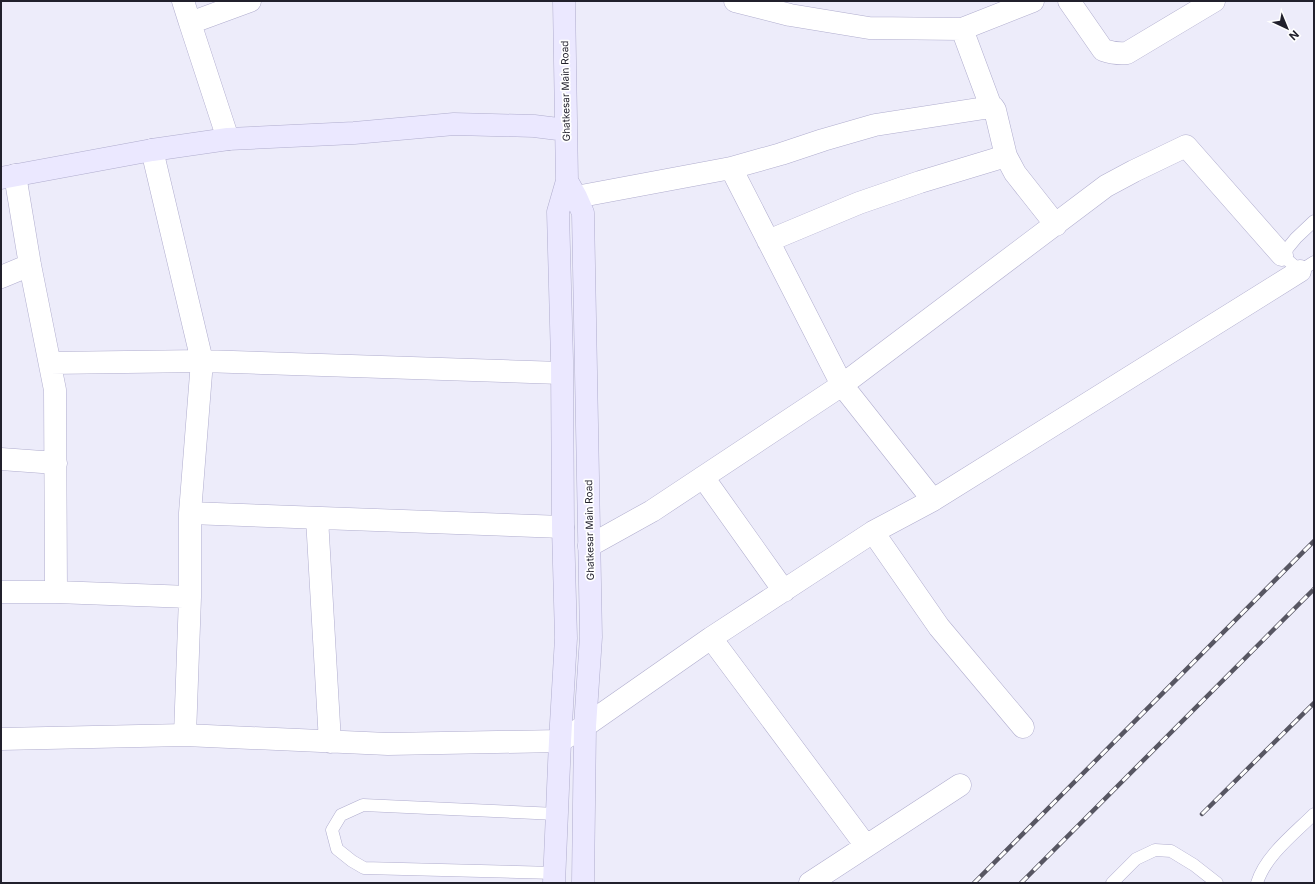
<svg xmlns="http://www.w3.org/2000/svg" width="1315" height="884" font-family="Inter,sans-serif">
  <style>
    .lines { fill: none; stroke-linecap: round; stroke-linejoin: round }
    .lane-casing { stroke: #b0adce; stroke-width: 13 }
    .street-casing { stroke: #b0adce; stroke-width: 23 }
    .secondary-casing { stroke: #b0adce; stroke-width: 23 }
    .lane { stroke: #fff; stroke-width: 12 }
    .street { stroke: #fff; stroke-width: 22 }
    .secondary { stroke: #ebe8ff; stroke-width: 22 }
    .rail-casing { stroke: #575662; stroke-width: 4.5 }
    .rail { stroke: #fff; stroke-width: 3; stroke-dasharray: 9; stroke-linecap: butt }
    .labels { text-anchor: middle; stroke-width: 3.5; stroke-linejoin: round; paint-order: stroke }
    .street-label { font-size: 10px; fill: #21202c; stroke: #fff }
  </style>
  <rect width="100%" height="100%" fill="#edecfa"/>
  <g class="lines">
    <defs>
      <path id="lane" d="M1314 221 1296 238 1282 255 1300 271 1314 262
        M555 873 364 868 352 861 337 849 332 830 341 815 363 805 557 814
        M1112 883 1136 859 1155 850 1171 851 1194 865 1217 883
        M1257 883C1265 856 1295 833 1314 814"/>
      <path id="street" d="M183 1 190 23
        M735 1 790 15 869 28 962 29 1033 1
        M1069 1 1103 50C1112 53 1118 54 1127 53L1214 1
        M962 29 991 107
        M228 139 190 23 250 1
        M152 150 202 361 190 513
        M731 168 842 385 933 500
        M15 175 30 265 55 390 56 592
        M576 197 731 168 781 154 823 140 875 125 991 107H993L995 110 1006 156 1015 173 1056 225
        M768 241 859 203 920 182 1006 156
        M1 277 30 265
        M50 363 202 361 561 373
        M1 459 56 463
        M703 477 784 591
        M317 518 330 742
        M873 532 939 627 1023 727
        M589 546 652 511 842 385 1106 186 1134 171 1186 146 1282 255
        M1 592H56L190 597
        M711 638 866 846
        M185 735 190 597V513L563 527
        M1 739 185 735 388 744 560 741 585 726 711 638 873 532 933 500 1300 271
        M810 883 960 785"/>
      <path id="secondary" d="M1 178 152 150 228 139 354 133 454 124 534 126 566 130
        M567 181 576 197 583 213 591 637 585 726 583 883
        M554 883 560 741 566 638 563 527 562 360 558 212 567 181 564 1"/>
    </defs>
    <!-- lane casing -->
    <use href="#lane" class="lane-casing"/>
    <!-- street casing -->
    <use href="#street" class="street-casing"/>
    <!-- secondary casing -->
    <use href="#secondary" class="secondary-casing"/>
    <!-- lane -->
    <use href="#lane" class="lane"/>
    <!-- street -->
    <use href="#street" class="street"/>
    <!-- secondary -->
    <use href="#secondary" class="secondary"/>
    <defs>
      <path id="rail" d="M1202 814 1314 703
        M974 883 1314 541
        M1021 883 1314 589"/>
    </defs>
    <!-- rail casing -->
    <use href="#rail" class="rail-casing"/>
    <!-- rail -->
    <use href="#rail" class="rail"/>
  </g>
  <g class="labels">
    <!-- street labels -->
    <g class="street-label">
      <text transform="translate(565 91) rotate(-91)" y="4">Ghatkesar Main Road</text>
      <text transform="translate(589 530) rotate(-91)" y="4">Ghatkesar Main Road</text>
    </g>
  </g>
  <!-- border -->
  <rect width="1315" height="884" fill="none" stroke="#21202c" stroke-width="4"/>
  <!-- north arrow -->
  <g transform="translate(1287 28) rotate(136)" stroke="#ffffff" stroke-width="3" paint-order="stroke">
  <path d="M0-3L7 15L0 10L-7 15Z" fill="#21202c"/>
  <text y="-6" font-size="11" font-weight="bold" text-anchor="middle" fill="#21202c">N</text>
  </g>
</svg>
